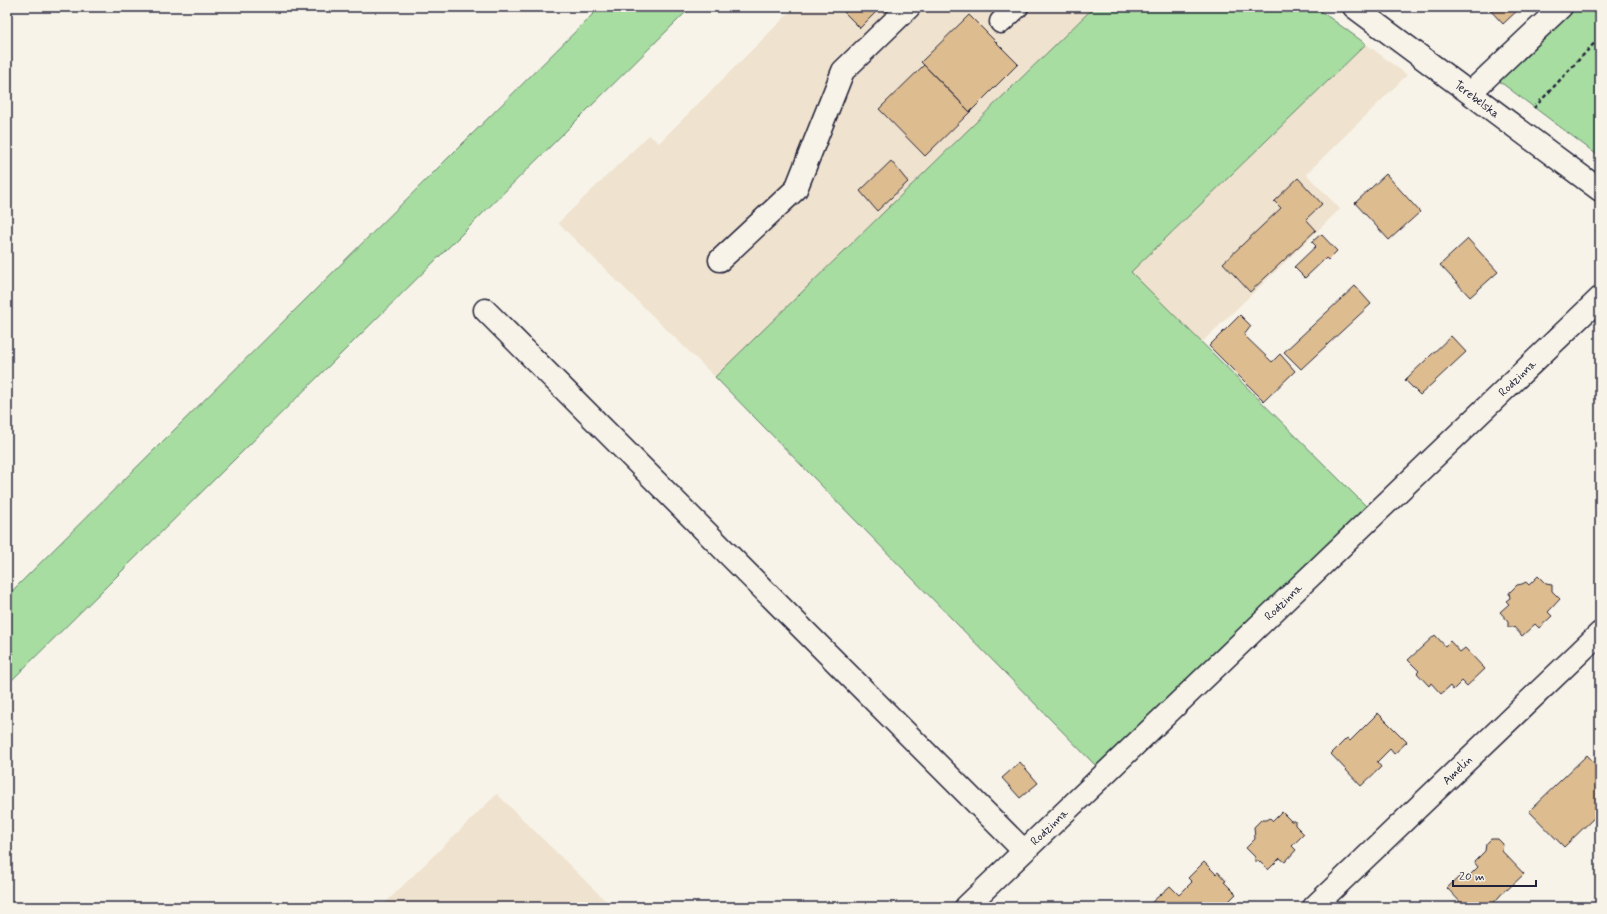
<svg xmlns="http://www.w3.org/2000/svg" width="1607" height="914" font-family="Mynerve,sans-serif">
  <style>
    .built { fill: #efe2ce }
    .green { fill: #a7dda0; stroke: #64806e }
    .building { fill: #ddbc90; stroke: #22223b }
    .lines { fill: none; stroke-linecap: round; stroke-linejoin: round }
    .minor-casing { stroke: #22223b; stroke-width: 25 }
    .path { stroke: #22223b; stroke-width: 2.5; stroke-dasharray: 4 3; stroke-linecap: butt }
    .minor { stroke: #f7f3e8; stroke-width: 22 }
    .labels { text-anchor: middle; stroke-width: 3; stroke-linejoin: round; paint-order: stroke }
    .street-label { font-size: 12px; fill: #22223b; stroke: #f7f3e8 }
  </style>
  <rect width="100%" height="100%" fill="#f7f3e8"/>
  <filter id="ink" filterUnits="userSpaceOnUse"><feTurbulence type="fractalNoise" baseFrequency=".025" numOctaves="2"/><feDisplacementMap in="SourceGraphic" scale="8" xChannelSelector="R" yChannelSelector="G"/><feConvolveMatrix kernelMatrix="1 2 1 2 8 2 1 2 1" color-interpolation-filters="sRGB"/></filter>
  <g filter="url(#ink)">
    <!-- built -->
    <path class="built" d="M795 7H1094L715 377 558 223 649 135 659 143Z
      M1366 44 1407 75 1306 174 1340 209 1201 343 1130 272Z
      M497 794 612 907H381Z"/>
    <!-- green -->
    <path class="green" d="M600 7H691L7 685V596Z
      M1094 7H1315L1366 44 1131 272 1371 511 1098 768 715 377Z
      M1553 7H1600V157L1487 72Z"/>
    <!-- building -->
    <path class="building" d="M839 7H881L860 28Z
      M1493 7H1521L1503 24 1490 10Z
      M969 15 1018 64 970 112 921 62Z
      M924 65 970 112 925 156 879 109Z
      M891 161 908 182 877 211 860 191Z
      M1386 174 1420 212 1389 240 1355 203Z
      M1298 178 1322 204 1306 219 1316 230 1250 292 1223 263 1281 208 1274 201Z
      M1321 234 1337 251 1328 260 1326 258 1305 278 1294 267 1316 246 1312 242Z
      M1468 239 1498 272 1470 297 1440 265Z
      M1355 286 1371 304 1301 369 1284 352Z
      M1240 315 1251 326 1244 335 1272 362 1280 354 1295 371 1264 401 1209 346Z
      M1451 336 1466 352 1420 395 1405 380Z
      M1538 576 1546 584 1552 585V591L1560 599 1548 612 1552 616 1539 628 1535 624 1522 636 1514 627H1508V621L1500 612 1509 604 1506 601 1510 598 1509 593 1517 585 1522 584 1526 582 1529 585Z
      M1435 635 1445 646 1450 641 1460 652 1465 648 1485 669 1467 686 1462 681 1453 690 1450 686 1441 694 1431 683 1429 686 1417 673 1419 671 1408 660Z
      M1378 713 1407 742 1394 754 1390 749 1377 762 1381 767 1361 786 1331 754 1347 738 1350 741Z
      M1587 755 1600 769V812L1564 847 1529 811Z
      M1020 762 1038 783 1020 798 1002 778Z
      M1282 812 1291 821H1295V825L1304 834 1292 846 1296 850 1285 862 1280 858 1268 870 1259 861H1255V857L1246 848 1255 839 1254 827 1261 820H1267L1270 818 1273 821Z
      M1491 839H1498L1503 844 1502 851 1524 874 1507 890 1506 889 1490 907H1465L1447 888 1460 876 1464 881 1478 867 1474 862 1485 851 1486 844Z
      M1204 862 1216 874 1218 872 1226 881 1224 882 1236 894 1223 907H1155L1151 903 1170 886 1179 895 1192 882 1188 878Z"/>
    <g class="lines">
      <defs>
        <path id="minor" d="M1354 7 1600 190
          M1001 22 1017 7
          M1470 93 1561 7
          M720 260 796 189 843 71 909 7
          M485 310 1024 851
          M966 907 1600 298
          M1314 907 1600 633"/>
      </defs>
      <!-- minor casing -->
      <use href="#minor" class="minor-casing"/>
      <!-- path -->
      <path class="path" d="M1534 108 1600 37"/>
      <!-- minor -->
      <use href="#minor" class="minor"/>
    </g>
  </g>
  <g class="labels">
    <!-- street labels -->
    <g class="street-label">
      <text transform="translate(1477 99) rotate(37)" y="4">Terebelska</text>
      <text transform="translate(1517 378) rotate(-44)" y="4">Rodzinna</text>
      <text transform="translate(1283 602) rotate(-44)" y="4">Rodzinna</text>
      <text transform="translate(1457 770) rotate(-44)" y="4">Amelin</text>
      <text transform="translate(1049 827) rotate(-44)" y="4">Rodzinna</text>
    </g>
  </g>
  <!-- margin -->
  <rect width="1607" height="914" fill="none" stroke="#f7f3e8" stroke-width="24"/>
  <rect x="12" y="12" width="1583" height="890" fill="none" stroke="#22223b" stroke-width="1.5" filter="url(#ink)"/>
  <!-- scale -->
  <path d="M1453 880v6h83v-6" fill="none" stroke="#22223b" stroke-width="2"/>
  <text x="1459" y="880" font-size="12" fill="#22223b" stroke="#f7f3e8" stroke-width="3" paint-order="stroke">20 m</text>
</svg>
